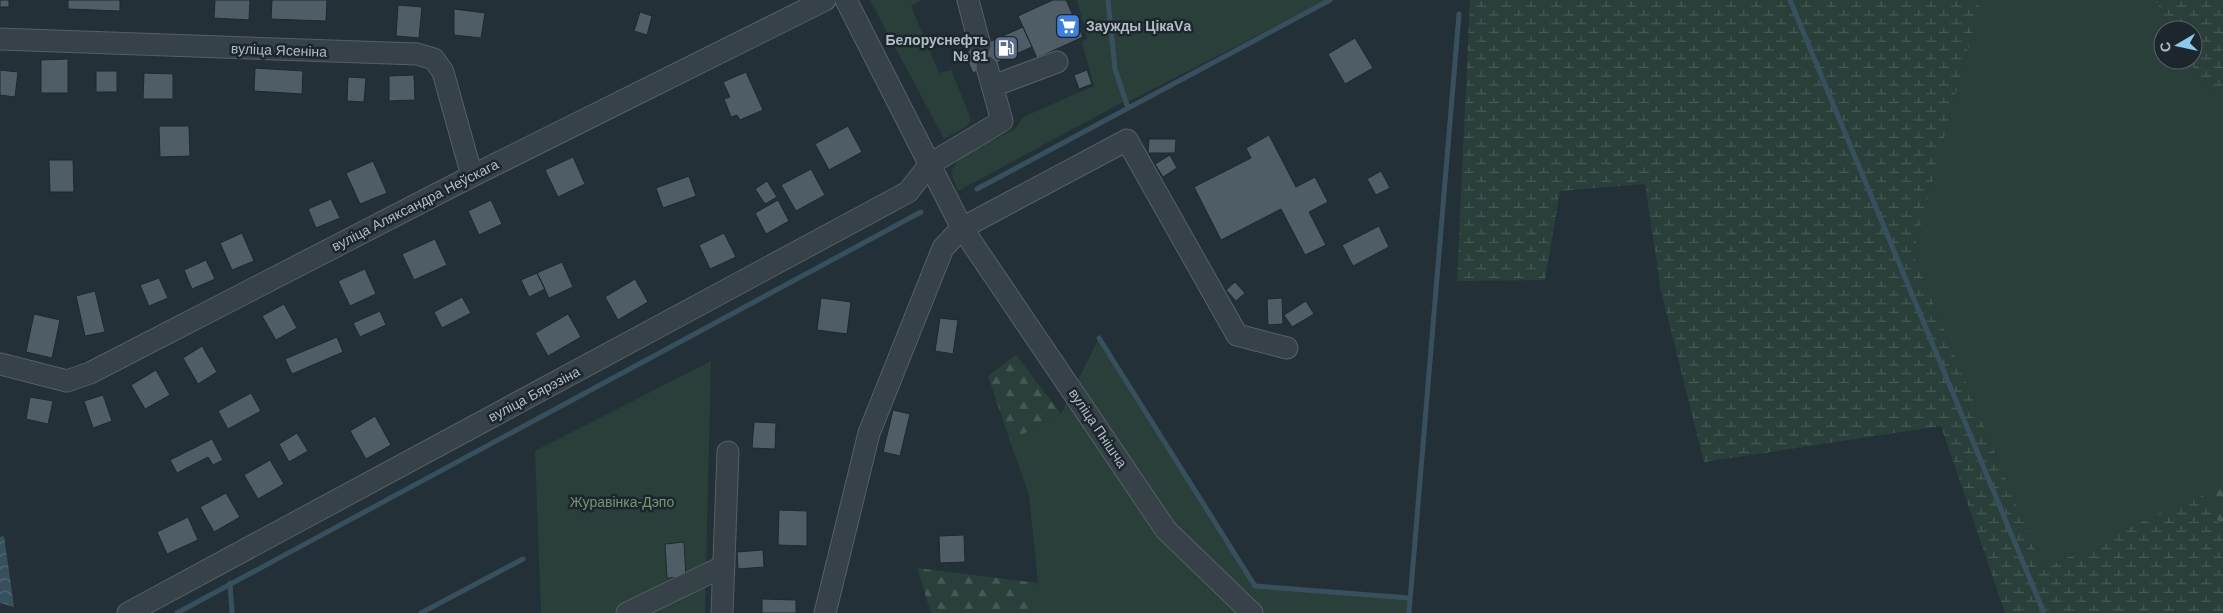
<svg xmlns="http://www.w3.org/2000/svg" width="2223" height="613" font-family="Arial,sans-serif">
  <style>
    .green { fill: #2b3f3a }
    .forest { fill: url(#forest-firs) }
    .wetland { fill: url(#wetland-marsh) }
    .water { fill: url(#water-waves) }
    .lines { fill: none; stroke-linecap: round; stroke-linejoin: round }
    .stream { stroke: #38505d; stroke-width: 5 }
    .building { fill: #4e5d66; stroke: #1e292e }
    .minor-casing { stroke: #546065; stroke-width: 23 }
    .minor { stroke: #364248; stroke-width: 21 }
    .labels { text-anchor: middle; stroke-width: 5; stroke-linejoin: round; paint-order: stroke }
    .poi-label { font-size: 14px; font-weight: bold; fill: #b1bdc4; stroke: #1c262c; text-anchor: start }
    .street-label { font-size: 14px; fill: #b1bdc4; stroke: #1c262c }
    .park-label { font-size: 14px; fill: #729872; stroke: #1c262c }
  </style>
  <defs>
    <pattern id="forest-firs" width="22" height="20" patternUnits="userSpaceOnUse" patternTransform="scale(1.25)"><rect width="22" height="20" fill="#2b3f3a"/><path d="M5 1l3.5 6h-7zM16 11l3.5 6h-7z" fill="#475955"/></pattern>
    <pattern id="wetland-marsh" width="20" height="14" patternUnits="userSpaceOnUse" patternTransform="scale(1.25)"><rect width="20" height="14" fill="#2b3f3a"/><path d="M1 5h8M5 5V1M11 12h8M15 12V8" fill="none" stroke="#475955"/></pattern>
    <pattern id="water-waves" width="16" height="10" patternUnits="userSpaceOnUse" patternTransform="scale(1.25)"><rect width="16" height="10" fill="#38505d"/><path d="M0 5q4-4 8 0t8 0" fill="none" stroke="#526773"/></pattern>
  </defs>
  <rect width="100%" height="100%" fill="#233037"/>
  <!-- green -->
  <path class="green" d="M870 0H922L911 6 939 73 951 70 971 119 967 126 944 139Z
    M1077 0H1326L1126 103 1123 102 958 191 951 172 959 158 1015 129 1023 117 1094 86 1082 42 1087 38Z
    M1981 0H2155L2172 30H2163V60H2189L2205 88 2223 98V484L2043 569 1913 254Z
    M1099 338 1255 586 1410 598 1409 613H1027L1038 583 1029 495 1010 441 1061 414Z
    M711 361 705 613H541L535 451Z"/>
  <!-- forest -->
  <path class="forest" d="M1016 355 1061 414 1010 441 988 376Z
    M2223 484V530L2202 493Z
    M917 568 1038 583 1027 613H931Z"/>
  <!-- wetland -->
  <path class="wetland" d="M1470 0H1981L1913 254 2043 569 2202 493 2223 530V613H2005L1941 426 1704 462 1661 291 1645 184 1560 191 1545 280 1457 281Z
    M2155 0H2223V98L2205 88 2189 60H2193V30H2172Z"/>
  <!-- water -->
  <path class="water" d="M4 536 14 607 0 603V537Z"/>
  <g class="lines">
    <!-- stream -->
    <path class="stream" d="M1108 0 1115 69 1128 108
      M1790 0 2044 613
      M977 189 1330 0
      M1099 338 1255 586 1410 598
      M230 583 232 613
      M177 613 921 212
      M421 613 523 559
      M1409 613 1459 14"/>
  </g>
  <!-- building -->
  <path class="building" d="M0 0H9V7H0Z
    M68 0H120V11L68 9Z
    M215 0H250L249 20 214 18Z
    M272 0H327L326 21 271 19Z
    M1053 0H1066L1083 37 1037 58 1018 16Z
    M398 5 422 7 419 38 396 36Z
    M454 9 485 13 481 38 454 35Z
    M640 12 652 16 647 35 634 31Z
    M1023 27 1032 47 973 73 964 53Z
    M1355 38 1373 68 1345 84 1328 54Z
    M68 59V93H41V60Z
    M255 68 303 71 302 94 254 91Z
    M0 70 18 72 15 97 0 95Z
    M1087 70 1092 84 1079 89 1074 75Z
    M96 71H117V92H96Z
    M746 72 763 110 740 120 737 115 731 117 724 99 730 97 723 82Z
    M144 73 173 74V99H143Z
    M414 75 415 100 389 101V76Z
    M348 77 366 78 364 102 347 101Z
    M159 126H189L190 156 160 157Z
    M848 126 862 152 829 170 815 144Z
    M1269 135 1296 187 1315 177 1328 202 1309 212 1326 245 1305 255 1281 209 1221 240 1194 187 1251 158 1246 148Z
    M1149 139H1176L1175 153H1148Z
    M1170 155 1177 168 1163 177 1155 164Z
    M573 157 585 184 558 197 545 170Z
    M49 160H73L74 192H50Z
    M373 161 387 193 360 204 346 173Z
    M811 169 825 195 796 211 781 185Z
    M1381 171 1390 188 1376 195 1367 179Z
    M689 176 696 196 663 208 656 188Z
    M767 181 777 197 765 204 755 189Z
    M331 199 340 218 316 228 308 209Z
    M491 200 502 224 479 235 468 211Z
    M778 200 789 221 766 234 755 213Z
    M1379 226 1389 247 1353 266 1342 245Z
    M242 233 254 261 232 270 220 243Z
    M724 233 736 257 710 269 699 245Z
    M435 239 447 265 414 280 402 254Z
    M206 260 215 279 192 289 184 270Z
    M562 262 573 287 549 298 537 273Z
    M365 269 376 294 350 306 338 281Z
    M537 273 545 289 529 297 521 280Z
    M159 278 168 298 149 306 140 285Z
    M635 279 648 302 618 320 605 297Z
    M1235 282 1245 293 1236 301 1226 290Z
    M95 291 105 332 85 336 76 296Z
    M462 297 471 313 442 328 434 312Z
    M821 298 851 302 847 334 817 330Z
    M1282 298 1283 324 1268 325 1267 299Z
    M1306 301 1314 314 1292 327 1284 315Z
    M284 304 297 328 276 340 262 316Z
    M380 311 386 325 360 337 353 323Z
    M34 314 60 320 52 358 26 352Z
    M568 314 581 337 548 356 535 333Z
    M940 318 958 320 953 354 935 351Z
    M337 337 343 352 292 374 285 359Z
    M202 346 217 372 198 384 183 358Z
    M156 370 170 395 145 409 131 385Z
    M251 393 261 411 228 429 218 411Z
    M103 395 112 421 93 428 84 401Z
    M30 397 53 401 48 424 26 419Z
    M893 410 910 414 900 456 883 452Z
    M375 416 391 445 366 459 350 431Z
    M754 422 776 423 775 449 752 448Z
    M297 433 308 451 289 462 279 444Z
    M212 439 223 460 213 465 208 457 177 473 170 460Z
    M270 460 284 484 258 499 244 475Z
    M226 493 240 517 214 532 200 507Z
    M779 510 807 511V546L778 545Z
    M188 517 198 540 167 554 157 532Z
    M964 535 965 562 940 563 939 536Z
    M684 542 686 577 667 578 665 544Z
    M763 550 764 567 738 569 737 552Z
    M762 599 796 600V613H762Z"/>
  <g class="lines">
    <defs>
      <path id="minor" d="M968 0 980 46
        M0 39 417 54 434 59 443 72 472 176
        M993 86 1057 62
        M0 364 67 381 90 373 472 176 825 0
        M128 613 908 192 930 164 1002 121 987 67
        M627 613 724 566
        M722 613 728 452
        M825 613 869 433 943 248 962 228 846 0
        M1252 613 1166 530 962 228 1127 140 1237 335 1287 348"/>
    </defs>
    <!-- minor casing -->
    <use href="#minor" class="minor-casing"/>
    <!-- minor -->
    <use href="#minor" class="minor"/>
  </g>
  <!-- icons -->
  <defs>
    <symbol id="supermarket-square" viewBox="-11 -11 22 22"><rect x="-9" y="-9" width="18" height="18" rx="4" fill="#3f7fe0" stroke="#1c262c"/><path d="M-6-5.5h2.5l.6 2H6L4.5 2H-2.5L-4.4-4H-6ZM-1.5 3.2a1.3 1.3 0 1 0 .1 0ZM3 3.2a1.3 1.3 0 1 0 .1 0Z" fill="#fff"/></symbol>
    <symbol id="fuel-square" viewBox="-11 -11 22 22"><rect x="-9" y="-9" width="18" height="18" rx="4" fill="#5c6f8a" stroke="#1c262c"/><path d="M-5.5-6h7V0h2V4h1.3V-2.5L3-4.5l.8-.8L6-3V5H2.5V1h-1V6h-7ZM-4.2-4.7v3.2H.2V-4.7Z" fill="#fff"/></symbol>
  </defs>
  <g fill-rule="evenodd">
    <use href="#supermarket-square" x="1054" y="12" width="28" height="28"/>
    <use href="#fuel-square" x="992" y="34" width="28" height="28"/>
  </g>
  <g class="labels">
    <!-- poi labels -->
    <g class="poi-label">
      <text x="1086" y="31">Заужды ЦікаVа</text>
      <text x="988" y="45" text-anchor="end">Белоруснефть<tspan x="988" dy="16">№ 81</tspan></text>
    </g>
    <!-- street labels -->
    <g class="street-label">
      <text transform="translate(279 50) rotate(2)" y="5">вуліца Ясеніна</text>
      <text transform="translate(415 205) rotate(-27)" y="5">вуліца Аляксандра Неўскага</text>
      <text transform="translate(534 394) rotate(-28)" y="5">вуліца Бярэзіна</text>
      <text transform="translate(1098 428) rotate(56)" y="5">вуліца Пнішча</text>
    </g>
    <!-- park labels -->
    <g class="park-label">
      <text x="622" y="507">Журавінка-Дэпо</text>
    </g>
  </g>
  <!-- north arrow -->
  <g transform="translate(2178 45) rotate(261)"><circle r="24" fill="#1c262c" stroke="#586269"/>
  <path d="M0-4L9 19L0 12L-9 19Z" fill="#8cc9ee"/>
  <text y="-8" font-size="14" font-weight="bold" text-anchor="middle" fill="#b1bdc4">С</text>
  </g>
</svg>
